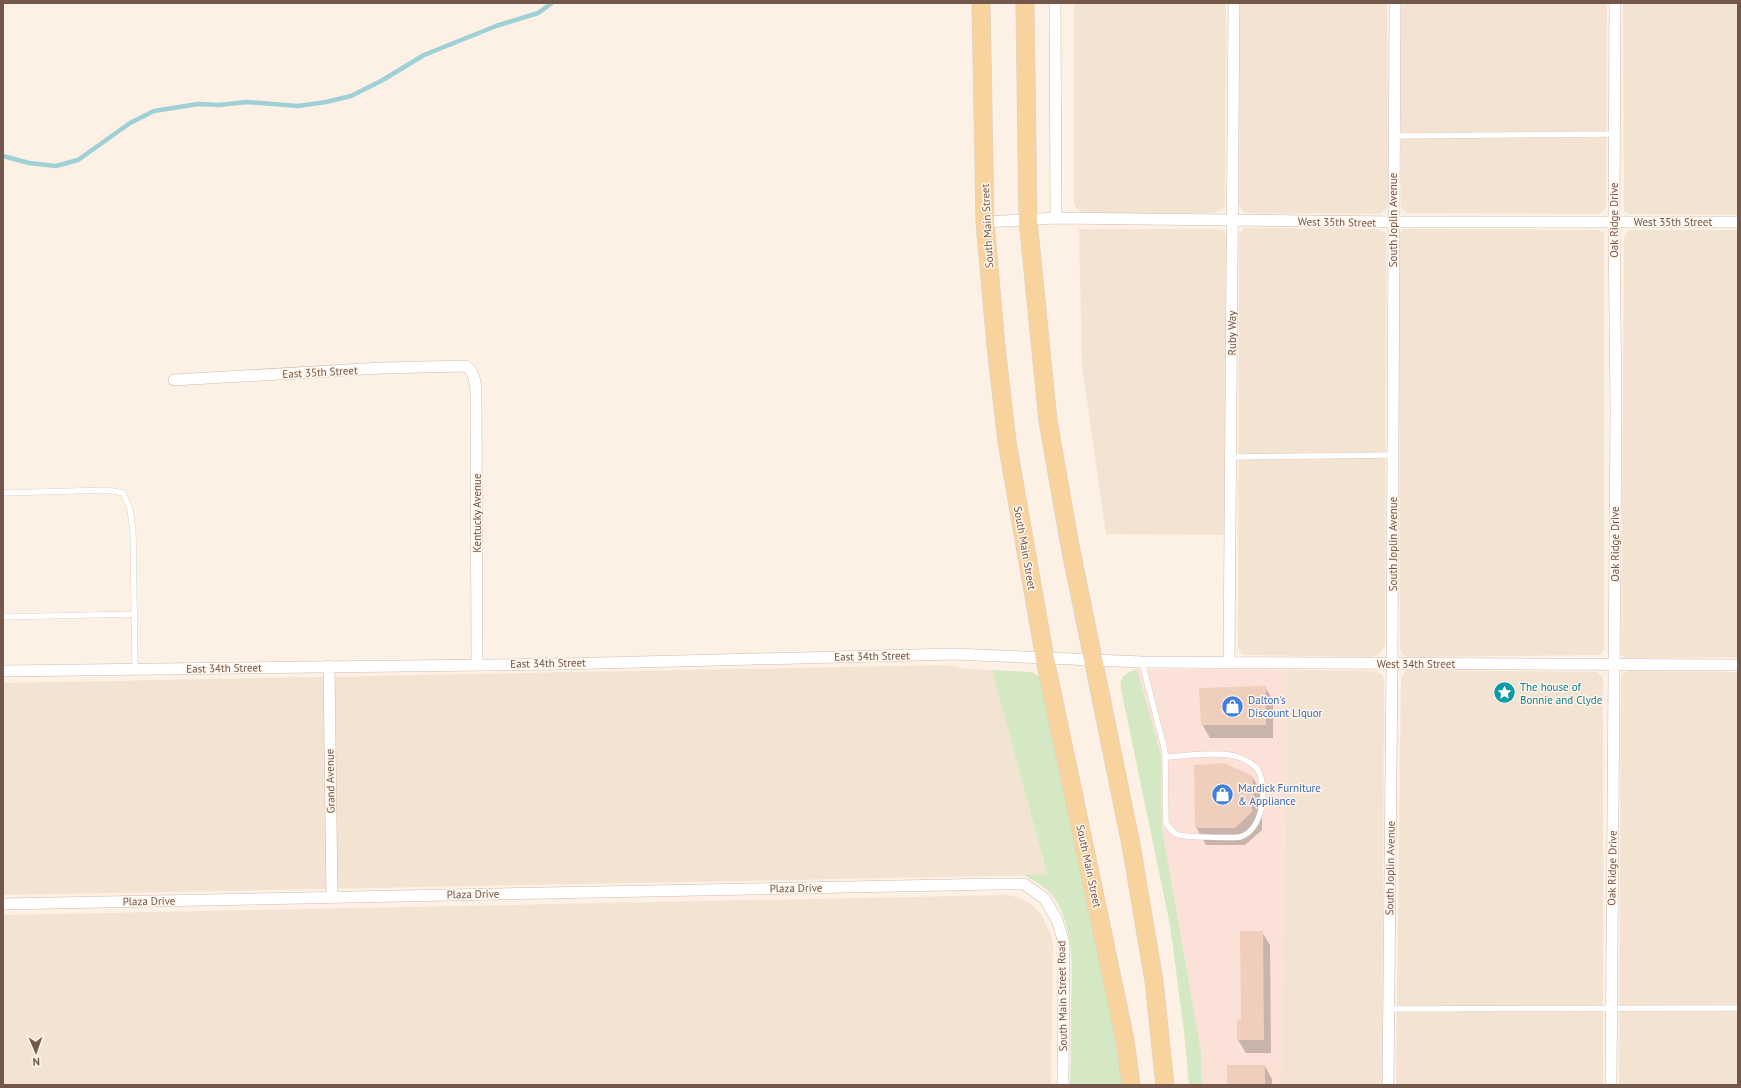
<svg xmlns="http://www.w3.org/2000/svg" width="1741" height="1088" font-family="'PT Sans',sans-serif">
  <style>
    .residential { fill: #f3e3d2 }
    .commercial { fill: #fce1d8 }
    .green { fill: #d4e9c3 }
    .shadow { fill: #0003 }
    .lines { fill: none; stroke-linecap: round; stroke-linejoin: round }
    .stream { stroke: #9fd0d6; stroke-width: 4.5 }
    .building { fill: #f0cebc }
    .service-casing { stroke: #cfbbae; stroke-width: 6 }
    .minor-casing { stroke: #cfbbae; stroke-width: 12 }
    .primary-casing { stroke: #d8d0cc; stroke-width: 19 }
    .service { stroke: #fff; stroke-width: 5.5 }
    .minor { stroke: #fff; stroke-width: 11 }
    .primary { stroke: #f8d39e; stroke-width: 18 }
    .labels { text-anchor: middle; stroke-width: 3; stroke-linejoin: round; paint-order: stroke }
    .street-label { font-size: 11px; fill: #73574a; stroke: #fff5ea }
    .culture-label { font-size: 11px; fill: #0d838f; stroke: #fff5ea; text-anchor: start }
    .shop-label { font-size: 11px; fill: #366cbe; stroke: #fff5ea; text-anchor: start }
  </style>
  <rect width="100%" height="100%" fill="#fcf1e4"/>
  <!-- residential -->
  <path class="residential" d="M1074 3H1226L1225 205 1223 209 1214 213H1083L1076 208 1074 203Z
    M1240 3H1387L1388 205 1384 211 1380 214 1246 213 1242 211 1239 204Z
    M1401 3H1607L1606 208 1604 211 1597 214 1408 213 1404 211 1401 205Z
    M1623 3H1738V215L1629 214 1624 211Z
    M1246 228 1378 229 1385 233 1386 238 1385 645 1379 654 1370 657 1247 655 1242 654 1238 648 1239 235 1242 230Z
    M1079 229H1220L1224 231 1226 236 1224 535 1106 534 1082 365Z
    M1405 229 1599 230 1604 233V649L1600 655 1408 657 1402 654 1400 648 1399 237 1402 230Z
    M1629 230H1738V657L1627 658 1623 656 1621 653 1624 237Z
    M947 665 965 669 992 670 1047 875 3 895V683Z
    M1287 670 1377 671 1383 676 1384 682 1382 1085H1281Z
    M1410 670 1597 672 1603 677V1085H1396L1401 679 1405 671Z
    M1628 671 1738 672V1085H1619L1621 679 1622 675Z
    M1008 895 1023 899 1033 906 1041 914 1052 937 1053 947 1051 1085H3V915Z"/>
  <!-- commercial -->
  <path class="commercial" d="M1137 669 1287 670 1281 1085H1201V1051L1162 828 1161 755Z"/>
  <!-- green -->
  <path class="green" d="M1137 669 1161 755 1162 828 1201 1051V1085H1189L1184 1031 1170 925 1121 689C1119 676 1126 673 1137 669Z
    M992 670 1032 672 1042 678 1126 1085H1070C1071 1060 1071 1034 1071 1009 1072 973 1075 934 1057 902 1050 889 1036 882 1024 875L1047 874Z"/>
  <!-- shadow -->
  <path class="shadow" d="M1265 687 1273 700V738H1210L1202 724Z
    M1252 776 1262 794V830L1245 845H1206L1196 827Z
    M1262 932 1270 945 1271 1053H1246L1238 1040Z
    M1265 1066 1272 1079V1085H1228Z"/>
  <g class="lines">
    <!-- stream -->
    <path class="stream" d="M3 156 29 163 56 166 78 160 130 123 154 111 198 104 219 105 246 102 298 106 326 102 351 96 381 81 424 55 496 26 538 13 552 3"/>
  </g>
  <!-- building -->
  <path class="building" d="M1266 686V725H1201L1199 688Z
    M1224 763 1253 776 1252 812 1235 828H1195L1194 765Z
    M1240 931H1263L1264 1040H1237V1020L1241 1019Z
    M1227 1065H1265V1085H1227Z"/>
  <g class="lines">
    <defs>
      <path id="service" d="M1394 136 1614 134
        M1231 457 1393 455
        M3 493 108 490 123 493 130 509 133 531 135 669
        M3 617 135 614
        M1142 662 1165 751 1166 823C1169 828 1173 833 1179 835 1183 837 1235 838 1240 837 1263 830 1268 789 1258 770 1255 765 1244 759 1238 757 1220 751 1185 756 1165 757
        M1389 1009 1738 1008"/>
      <path id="minor" d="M1055 3 1056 218
        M985 222 1056 218 1393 222H1738
        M174 380 382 368 465 366C475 371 476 385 476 395L477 664
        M1229 663 1234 3
        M329 666 332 897
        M3 671 562 664 954 654 1142 662 1738 665
        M3 904 996 884H1024L1045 899 1057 920 1064 943 1063 1085
        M1388 1085 1392 664 1395 3
        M1611 1085 1616 409 1614 222 1615 3"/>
      <path id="primary" d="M981 3 985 222 996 346 1007 442 1045 659 1125 1040 1131 1085
        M1025 3 1028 220 1048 421 1070 546 1131 845 1154 981 1165 1085"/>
    </defs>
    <!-- service casing -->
    <use href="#service" class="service-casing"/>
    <!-- minor casing -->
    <use href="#minor" class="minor-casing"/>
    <!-- primary casing -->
    <use href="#primary" class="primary-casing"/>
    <!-- service -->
    <use href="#service" class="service"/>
    <!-- minor -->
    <use href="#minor" class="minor"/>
    <!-- primary -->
    <use href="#primary" class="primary"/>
  </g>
  <!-- icons -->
  <defs>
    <symbol id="sight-disc" viewBox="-11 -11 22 22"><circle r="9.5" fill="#0f9aa8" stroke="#fff5ea"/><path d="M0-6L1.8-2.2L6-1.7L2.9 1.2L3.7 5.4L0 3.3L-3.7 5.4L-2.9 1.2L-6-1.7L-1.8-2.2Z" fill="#fff"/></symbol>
    <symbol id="shop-disc" viewBox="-11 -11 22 22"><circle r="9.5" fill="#3f7fe0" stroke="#fff5ea"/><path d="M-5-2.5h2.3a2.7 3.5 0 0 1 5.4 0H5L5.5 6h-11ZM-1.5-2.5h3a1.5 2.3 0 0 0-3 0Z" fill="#fff"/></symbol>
  </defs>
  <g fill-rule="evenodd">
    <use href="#sight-disc" x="1492" y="680" width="25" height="25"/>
    <use href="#shop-disc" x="1220" y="694" width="25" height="25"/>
    <use href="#shop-disc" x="1210" y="782" width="25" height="25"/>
  </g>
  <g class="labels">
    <!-- street labels -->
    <g class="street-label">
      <text transform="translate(1393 220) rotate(-90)" y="4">South Joplin Avenue</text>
      <text transform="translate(1614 220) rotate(-90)" y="4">Oak Ridge Drive</text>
      <text transform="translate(1337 222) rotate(1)" y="4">West 35th Street</text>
      <text x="1673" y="226">West 35th Street</text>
      <text transform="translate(987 226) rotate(-93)" y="4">South Main Street</text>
      <text transform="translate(1232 333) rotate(-90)" y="4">Ruby Way</text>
      <text transform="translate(320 372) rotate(-3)" y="4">East 35th Street</text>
      <text transform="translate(477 513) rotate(-90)" y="4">Kentucky Avenue</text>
      <text transform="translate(1393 544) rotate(-90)" y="4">South Joplin Avenue</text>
      <text transform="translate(1615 544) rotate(-90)" y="4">Oak Ridge Drive</text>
      <text transform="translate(1025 548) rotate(80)" y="4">South Main Street</text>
      <text transform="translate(872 656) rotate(-1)" y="4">East 34th Street</text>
      <text transform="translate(548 663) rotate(-1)" y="4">East 34th Street</text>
      <text x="1416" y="668">West 34th Street</text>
      <text transform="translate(224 668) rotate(-1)" y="4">East 34th Street</text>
      <text transform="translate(330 781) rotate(-91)" y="4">Grand Avenue</text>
      <text transform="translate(1089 866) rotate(78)" y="4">South Main Street</text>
      <text transform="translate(1390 868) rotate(-89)" y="4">South Joplin Avenue</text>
      <text transform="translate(1612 868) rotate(-89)" y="4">Oak Ridge Drive</text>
      <text transform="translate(796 888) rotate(-1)" y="4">Plaza Drive</text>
      <text transform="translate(473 894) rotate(-1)" y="4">Plaza Drive</text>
      <text transform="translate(149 901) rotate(-1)" y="4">Plaza Drive</text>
      <text transform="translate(1062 996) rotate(-91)" y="4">South Main Street Road</text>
    </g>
    <!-- culture labels -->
    <g class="culture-label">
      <text x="1520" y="691">The house of<tspan x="1520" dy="13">Bonnie and Clyde</tspan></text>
    </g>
    <!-- shop labels -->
    <g class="shop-label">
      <text x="1248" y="704">Dalton's<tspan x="1248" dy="13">Discount LIquor</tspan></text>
      <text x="1238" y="792">Mardick Furniture<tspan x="1238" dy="13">&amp; Appliance</tspan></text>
    </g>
  </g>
  <!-- border -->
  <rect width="1741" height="1088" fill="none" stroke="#73574a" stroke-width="8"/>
  <!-- north arrow -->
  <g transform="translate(36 1052) rotate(178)" stroke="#fff5ea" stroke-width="3" paint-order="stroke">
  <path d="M0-3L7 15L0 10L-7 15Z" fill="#73574a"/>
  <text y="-6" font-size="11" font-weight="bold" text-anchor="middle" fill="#73574a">N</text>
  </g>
</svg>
